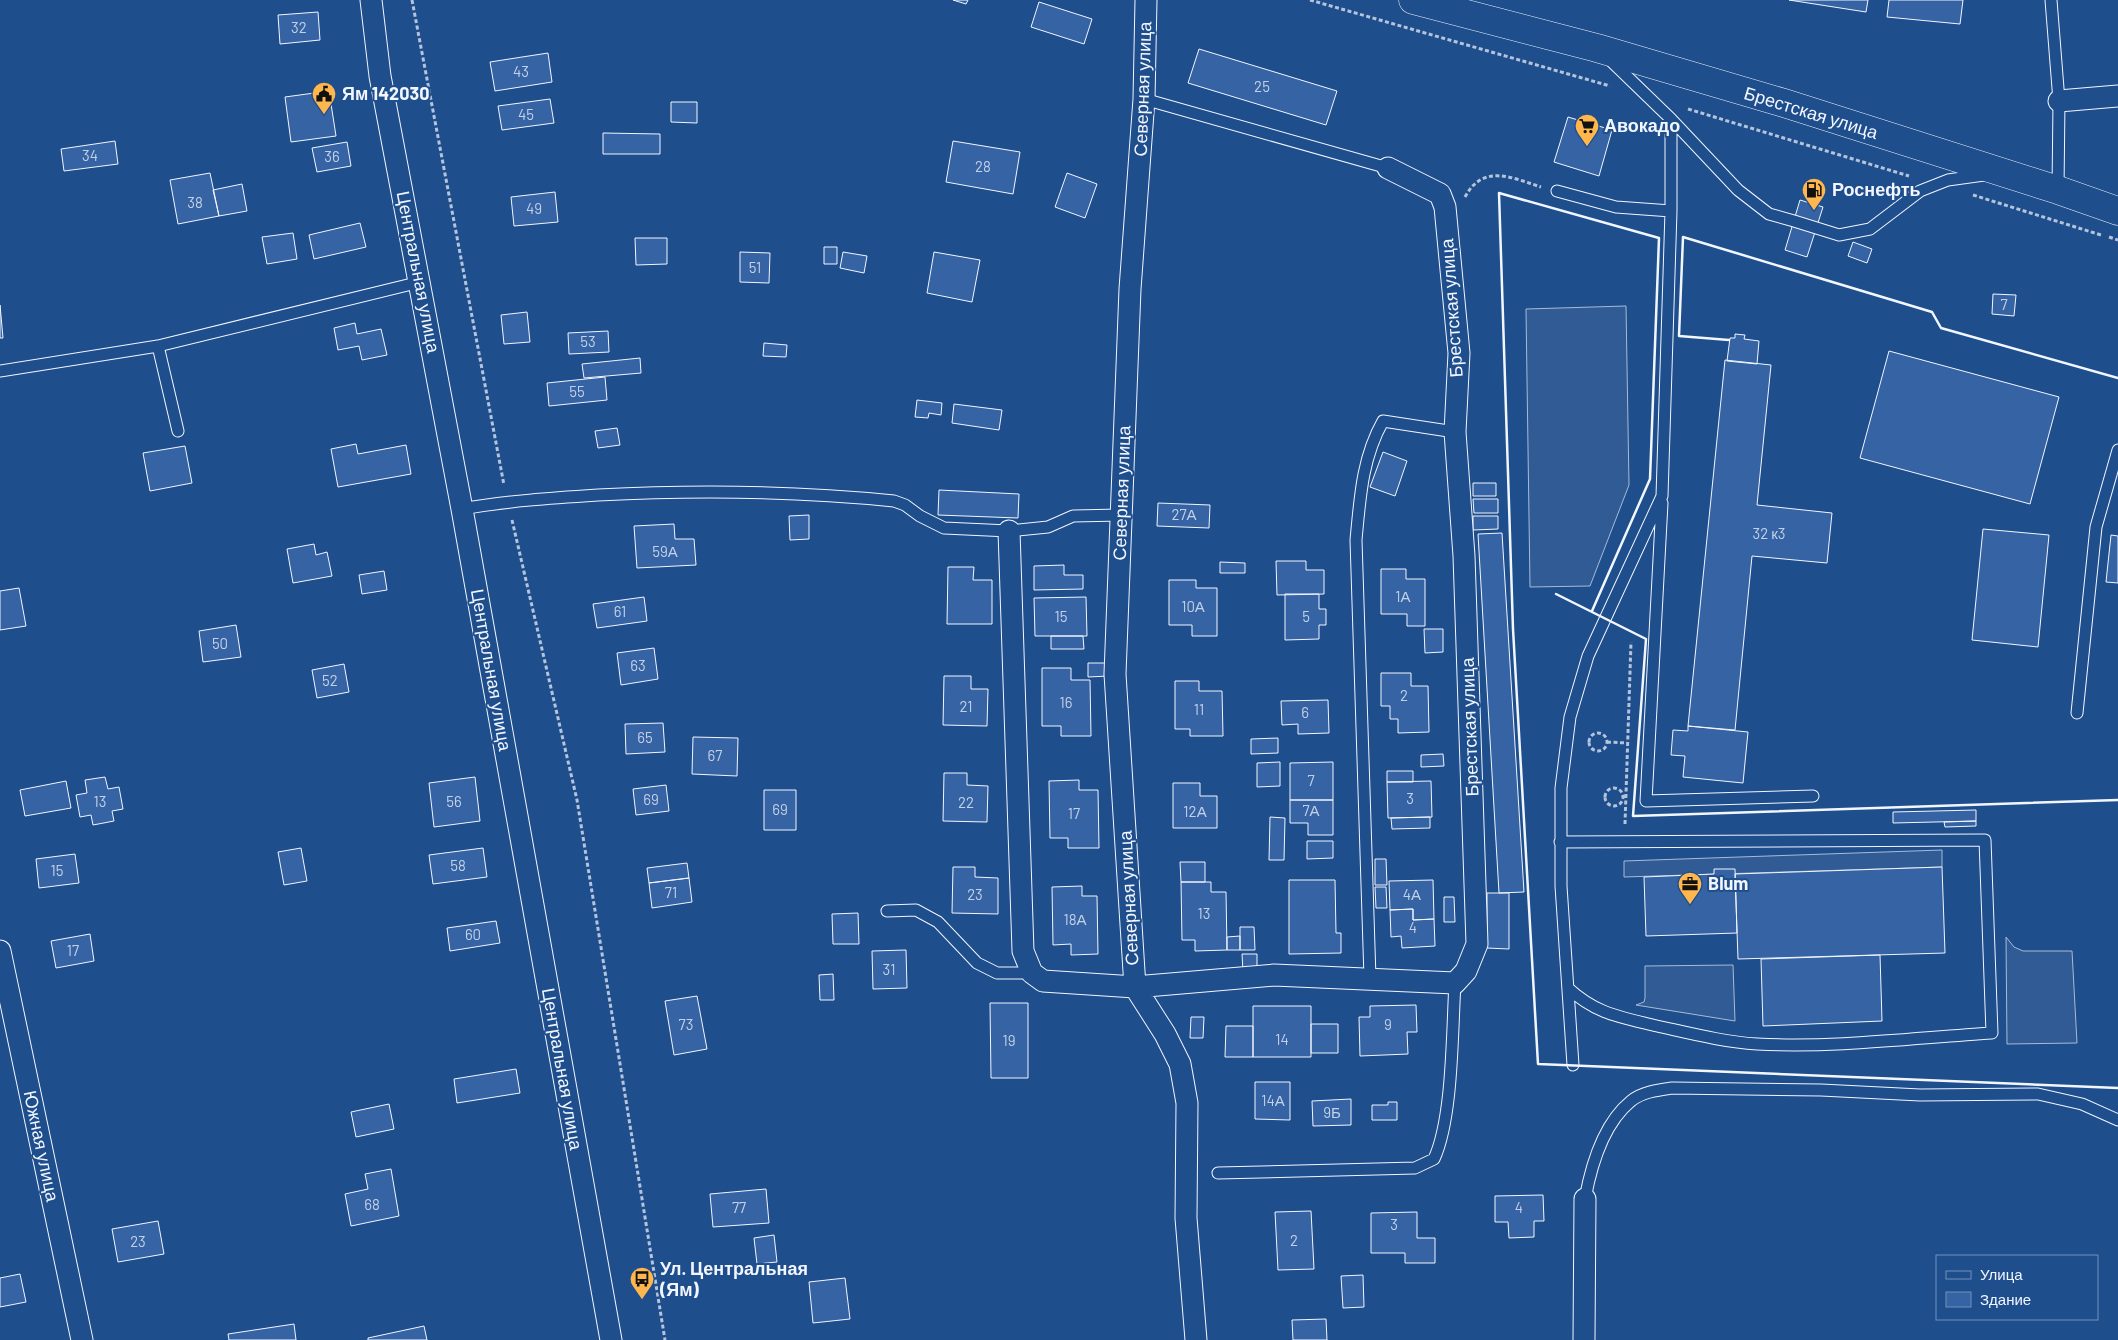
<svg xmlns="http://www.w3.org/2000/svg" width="2118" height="1340" font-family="Barlow,sans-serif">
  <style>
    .parking { fill: #305b95; stroke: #a8bbd7 }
    .building { fill: #3563a3; stroke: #f2f6ff }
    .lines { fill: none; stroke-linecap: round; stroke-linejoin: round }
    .lane-casing { stroke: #f2f6ff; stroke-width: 13 }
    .street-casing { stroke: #f2f6ff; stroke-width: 23 }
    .secondary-casing { stroke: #f2f6ff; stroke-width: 29 }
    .path { stroke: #b3c4dc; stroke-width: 3; stroke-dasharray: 4 2.5; stroke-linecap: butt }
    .lane { stroke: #1f4e8c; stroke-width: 11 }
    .street { stroke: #1f4e8c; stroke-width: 21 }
    .secondary { stroke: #1f4e8c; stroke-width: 28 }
    .wall { stroke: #f2f6ff; stroke-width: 2.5 }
    .labels { text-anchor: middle; stroke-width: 4; stroke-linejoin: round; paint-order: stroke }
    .number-label { font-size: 15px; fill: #c3d1e8 }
    .street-label { font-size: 18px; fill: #f2f6ff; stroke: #1f4e8c }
    .poi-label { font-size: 18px; font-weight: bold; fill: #f2f6ff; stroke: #1f4e8c; text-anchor: start }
  </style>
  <rect width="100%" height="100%" fill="#1f4e8c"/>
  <!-- parking -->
  <path class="parking" d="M1626 306 1629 485 1590 586 1530 587 1526 309Z
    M1942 850V867L1624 877V861Z
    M2006 937 2014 947 2023 951H2072L2077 1043 2007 1044Z
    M1733 965 1735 1021 1636 1005 1644 1002 1645 998V966Z"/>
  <!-- building -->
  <path class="building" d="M953 0H968L966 4Z
    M1789 0H1868L1866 12Z
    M1889 0H1963L1960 24 1887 17Z
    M1039 2 1092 19 1084 44 1031 27Z
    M318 12 320 40 280 44 278 15Z
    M1199 49 1337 91 1326 125 1188 83Z
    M548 53 552 82 495 91 490 62Z
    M329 91 336 136 291 142 285 97Z
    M550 99 554 123 502 130 498 106Z
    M671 102H697V123L671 122Z
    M1568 117 1612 130 1599 176 1554 162Z
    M603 133 660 134V154H603Z
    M115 141 118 164 64 171 61 149Z
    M953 141 1020 152 1013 194 946 182Z
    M347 142 351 166 317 172 312 148Z
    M210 173 219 216 178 224 170 180Z
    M1067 173 1097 184 1085 218 1055 207Z
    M242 184 247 211 219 216 213 190Z
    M555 192 558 222 514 226 511 197Z
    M1800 200 1823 207 1807 257 1785 250Z
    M360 223 366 247 314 259 309 235Z
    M293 233 297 259 267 264 262 237Z
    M635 238H667V264L636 265Z
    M1853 242 1872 249 1867 263 1848 256Z
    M824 247H837V264H824Z
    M740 252 770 253 769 283 740 282Z
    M843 252 867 256 864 273 840 268Z
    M934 252 980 260 972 302 927 293Z
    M1993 294 2016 295 2014 316 1992 314Z
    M0 305 3 338H0Z
    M527 312 530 342 504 344 501 315Z
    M355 323 357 334 381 329 387 355 362 360 359 346 338 350 334 328Z
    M608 331 609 352 569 354 568 333Z
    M1735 334 1745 335 1744 339 1759 341 1757 364 1727 361 1730 338H1735Z
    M764 343 787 345 786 357 763 356Z
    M1889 351 2059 397 2030 504 1860 458Z
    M640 358 641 373 584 378 582 364Z
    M1725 360 1771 365 1757 505 1832 513 1827 563 1752 556 1735 730 1688 726Z
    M605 377 607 400 549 406 547 383Z
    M917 400 942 403 941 415 929 413 928 418 915 417Z
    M954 404 1002 410 999 430 952 423Z
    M617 428 620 445 598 448 595 431Z
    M356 444 358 454 406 445 411 474 338 487 331 449Z
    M185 446 192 483 150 491 143 453Z
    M1383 452 1407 461 1395 496 1370 487Z
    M1473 483H1496V496H1473Z
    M939 490 1019 494 1018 518 938 515Z
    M1473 499H1498V513H1474Z
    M1158 503 1210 505 1209 528 1157 526Z
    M809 515V539L790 540 789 516Z
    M1473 516H1498V529L1473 530Z
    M674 524 675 539H694L696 565 637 568 634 526Z
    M1983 529 2049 535 2038 647 1972 640Z
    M1502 533 1524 892 1499 893 1478 534Z
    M2111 535 2118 536V583L2106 582Z
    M314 544 316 555 327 552 332 576 293 583 287 549Z
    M1276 561H1306V570H1324V594L1277 595Z
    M1220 562 1245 563V573H1220Z
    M1064 565V575H1083V589L1034 590V566Z
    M948 567H974L973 580H992V624H947Z
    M1381 569H1406V579H1425V626H1407V614H1381Z
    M384 571 387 590 362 594 359 575Z
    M1169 580H1196V588H1217V636H1192V625H1169Z
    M19 588 26 626 0 630V591Z
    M1285 594H1319V609H1326V625H1319V639L1285 640Z
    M644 597 647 621 597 628 593 604Z
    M1086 597 1087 636H1035L1034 598Z
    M236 625 241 657 203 662 199 631Z
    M1424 629H1443V652L1425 653Z
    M1051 636H1083L1084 649H1051Z
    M654 648 658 679 621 685 617 653Z
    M1088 663H1109V676L1088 677Z
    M344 664 349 692 317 698 312 670Z
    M1042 668H1071V680H1090L1091 736H1061V726H1042Z
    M1381 673H1411V686H1428L1429 732 1398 733V719H1390V706H1381Z
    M944 676H971V689H988L987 726 943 725Z
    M1175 681H1199V691H1222L1223 736H1190V729H1175Z
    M1328 700 1329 733 1298 734V724L1282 725 1281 701Z
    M663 723 665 752 626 754 625 724Z
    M1688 726 1748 732 1743 783 1683 777 1685 756 1671 755 1673 730 1688 731Z
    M693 737 738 738 737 776 692 774Z
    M1278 738V753L1251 754V739Z
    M1443 754 1444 766 1421 767V755Z
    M1280 762V786L1257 787V763Z
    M1333 762V800H1290V763Z
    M1387 771H1413V782H1387Z
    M944 773H967V785L988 786 987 822 943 821Z
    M105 777 108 789 119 787 123 809 112 811 114 821 93 825 91 815 80 817 76 795 87 793 85 780Z
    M475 777 480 821 434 827 429 783Z
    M1079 780V790H1098L1099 848H1068V838H1050L1049 781Z
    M66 781 71 808 25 816 20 790Z
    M1431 781 1432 817 1388 818 1387 782Z
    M1173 783H1200V796H1217V828H1173Z
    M666 785 669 811 636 815 633 789Z
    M764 790H796V830H764Z
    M1290 800H1333V835H1308V823H1290Z
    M1976 810V821L1893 823V812Z
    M1270 817 1285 818 1284 860H1269Z
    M1430 817V828L1392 829 1391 818Z
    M1976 821V826L1945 827 1944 822Z
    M1307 841H1333V858L1307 859Z
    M301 848 307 881 284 885 278 852Z
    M483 848 487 877 433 884 429 855Z
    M75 854 79 883 39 888 36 859Z
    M1375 859H1386L1387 885H1375Z
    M1180 862H1205V882H1181Z
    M687 863 689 878 649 883 647 868Z
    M953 867H975V877L998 878V914L952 913Z
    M1942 867 1945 953 1738 959 1735 874Z
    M1714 869H1735L1737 933 1646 936 1644 877 1714 874Z
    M689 878 692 902 652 908 649 883Z
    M1289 880H1335L1336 933H1341V953L1289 954Z
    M1433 880 1434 919 1413 920V909L1390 910 1389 881Z
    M1181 882H1211V892H1226L1227 950 1195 951V940H1182Z
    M1082 886V896H1097L1098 954 1071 955V944L1053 945 1052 887Z
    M1375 887H1386L1387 908H1376Z
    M1487 893H1509V949L1487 948Z
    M1444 897H1454L1455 922H1444Z
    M1413 909V920L1434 919 1435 946 1402 948 1401 936 1391 937 1390 910Z
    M858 913 859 944H833L832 914Z
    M496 921 500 943 450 951 447 928Z
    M1240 927H1254L1255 950H1240Z
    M90 934 94 961 56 968 51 941Z
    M1240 936V950H1227V937Z
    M906 950 907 988 873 989 872 951Z
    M1242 954H1257V972H1243Z
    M1880 955 1882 1021 1763 1026 1761 959Z
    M833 974 834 1000H820L819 975Z
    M697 996 707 1049 674 1055 665 1001Z
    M990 1003H1028V1078H991Z
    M1416 1005 1417 1032H1407L1408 1054 1360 1056 1359 1017H1370V1006Z
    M1253 1006H1311V1057H1253Z
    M1191 1017H1204L1203 1038H1190Z
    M1311 1024H1338V1053H1311Z
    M1226 1026H1253V1057H1225Z
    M516 1069 520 1093 457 1103 454 1079Z
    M1255 1082H1290V1120L1255 1119Z
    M1351 1099V1125L1313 1126 1312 1101Z
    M1388 1102H1397V1120H1372V1105H1388Z
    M389 1104 394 1129 356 1137 351 1112Z
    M391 1169 399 1216 351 1226 345 1194 368 1189 365 1174Z
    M766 1189 769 1223 713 1227 710 1194Z
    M1543 1195 1544 1221H1534V1237L1509 1238 1508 1222H1495V1196Z
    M1311 1211 1314 1269 1278 1270 1275 1212Z
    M1417 1212V1238H1435V1263H1405V1253H1371V1213Z
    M158 1221 164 1254 118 1262 112 1229Z
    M774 1235 777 1262 757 1264 754 1238Z
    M20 1274 26 1302 0 1307V1278Z
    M1363 1275 1364 1307 1343 1308 1341 1276Z
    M845 1278 850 1319 813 1323 809 1282Z
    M1326 1319 1327 1340H1293L1292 1320Z
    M294 1324 296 1340H229L228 1334Z
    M424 1326 427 1340H368V1338Z"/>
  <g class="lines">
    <defs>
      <path id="lane" d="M2051 0 2059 101 2058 190
        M1609 59 1671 119 1738 190 1769 214 1794 221 1839 235 1870 229 1920 191 1948 180 1984 175
        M1144 99 1388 168
        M1557 191 1616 207 1671 211
        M158 346 178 431
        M0 371 158 346 420 282
        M1662 503 1646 801 1813 796
        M462 509C507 501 552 498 598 495 696 490 795 491 894 501L905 505 920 516 944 528 1009 531 1048 527 1073 516 1121 515
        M2077 713 2096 527 2118 450
        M1560 842 1985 840 1992 1033C1914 1038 1835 1048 1757 1044 1724 1042 1689 1033 1657 1026 1620 1017 1596 1014 1568 988
        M887 911 916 910 938 922 977 963 997 973H1032
        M1370 978 1356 540C1360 498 1362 458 1383 421L1455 432
        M1573 1065 1561 886V788L1570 717 1588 656 1662 496 1671 211V119
        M1218 1173 1415 1168 1434 1159C1453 1118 1452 1031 1455 983
        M1585 1199C1591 1166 1604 1123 1631 1101 1642 1092 1658 1090 1672 1088L1821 1090 1920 1095 2038 1094 2082 1104 2118 1120"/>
      <path id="street" d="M371 0 380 76 462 509 611 1340
        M1146 0 1144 99 1130 289 1115 674 1135 987 1165 1034 1180 1064 1187 1103 1186 1218 1196 1340
        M2059 101 2118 96
        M1009 531 1023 951 1032 973 1043 981 1135 987 1274 975 1455 983 1466 971 1477 944 1464 556 1455 432 1459 353 1445 207 1440 194 1388 168
        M0 951 82 1340
        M1584 1340 1585 1199"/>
      <path id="secondary" d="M1413 0 1597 48 1784 103 2058 190 2118 211"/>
    </defs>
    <!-- lane casing -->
    <use href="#lane" class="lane-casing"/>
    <!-- street casing -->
    <use href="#street" class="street-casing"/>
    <!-- secondary casing -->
    <use href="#secondary" class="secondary-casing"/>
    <!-- path -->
    <path class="path" d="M412 0 504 485
      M1310 0 1610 86
      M1688 109 1909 176
      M1973 195 2101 235
      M1465 197C1483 163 1513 178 1541 187
      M2109 237 2118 240
      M512 520 577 800 665 1340
      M1589 742a9 9 0 1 1 18 0a9 9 0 1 1-18 0Z
      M1607 742 1627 743
      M1605 797a9 9 0 1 1 18 0a9 9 0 1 1-18 0Z
      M1625 824 1631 642"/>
    <!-- lane -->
    <use href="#lane" class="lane"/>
    <!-- street -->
    <use href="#street" class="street"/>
    <!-- secondary -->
    <use href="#secondary" class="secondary"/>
    <!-- wall -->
    <path class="wall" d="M1729 340 1679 336 1683 237 1932 312 1941 328 2118 378
      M1556 594 1646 639 1633 816 2118 800
      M1592 611 1650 479 1659 238 1499 193 1513 629 1538 1064 2118 1088"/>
  </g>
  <!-- icons -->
  <defs>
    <symbol id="civic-pin" viewBox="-11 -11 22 30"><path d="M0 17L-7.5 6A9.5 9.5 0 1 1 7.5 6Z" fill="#ffb74d" stroke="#1f4e8c"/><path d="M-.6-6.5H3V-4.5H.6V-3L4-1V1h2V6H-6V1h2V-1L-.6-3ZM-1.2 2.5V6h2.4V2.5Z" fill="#111"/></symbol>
    <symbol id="supermarket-pin" viewBox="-11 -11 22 30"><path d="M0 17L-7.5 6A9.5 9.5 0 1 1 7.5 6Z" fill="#ffb74d" stroke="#1f4e8c"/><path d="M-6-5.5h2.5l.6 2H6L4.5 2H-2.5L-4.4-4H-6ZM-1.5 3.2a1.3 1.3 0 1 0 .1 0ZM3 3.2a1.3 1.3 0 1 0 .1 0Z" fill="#111"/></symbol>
    <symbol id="fuel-pin" viewBox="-11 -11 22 30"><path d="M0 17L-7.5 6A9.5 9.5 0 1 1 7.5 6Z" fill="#ffb74d" stroke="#1f4e8c"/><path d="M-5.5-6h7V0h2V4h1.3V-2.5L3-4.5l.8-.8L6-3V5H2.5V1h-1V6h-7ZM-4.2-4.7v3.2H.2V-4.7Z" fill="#111"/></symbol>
    <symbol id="office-pin" viewBox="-11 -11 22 30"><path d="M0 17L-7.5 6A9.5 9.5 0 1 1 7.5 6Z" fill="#ffb74d" stroke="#1f4e8c"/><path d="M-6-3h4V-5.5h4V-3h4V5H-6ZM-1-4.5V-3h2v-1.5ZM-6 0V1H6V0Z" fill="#111"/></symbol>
    <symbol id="bus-pin" viewBox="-11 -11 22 30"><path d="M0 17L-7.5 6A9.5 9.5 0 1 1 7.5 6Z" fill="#ffb74d" stroke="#1f4e8c"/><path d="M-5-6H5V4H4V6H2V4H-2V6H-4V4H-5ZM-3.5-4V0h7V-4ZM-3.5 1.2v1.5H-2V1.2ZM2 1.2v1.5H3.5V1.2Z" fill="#111"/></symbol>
  </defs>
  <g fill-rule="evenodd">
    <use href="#civic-pin" x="310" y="80" width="28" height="38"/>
    <use href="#supermarket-pin" x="1573" y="112" width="28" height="38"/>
    <use href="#fuel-pin" x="1800" y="176" width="28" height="38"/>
    <use href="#office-pin" x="1676" y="870" width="28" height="38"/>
    <use href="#bus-pin" x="628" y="1265" width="28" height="38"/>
  </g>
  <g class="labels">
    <!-- number labels -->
    <g class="number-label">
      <text x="299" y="33">32</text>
      <text x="521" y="77">43</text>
      <text x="1262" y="92">25</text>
      <text x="526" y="120">45</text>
      <text x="90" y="161">34</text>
      <text x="332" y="162">36</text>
      <text x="983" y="172">28</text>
      <text x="195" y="208">38</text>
      <text x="534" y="214">49</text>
      <text x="755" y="273">51</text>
      <text x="2004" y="310">7</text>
      <text x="588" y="347">53</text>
      <text x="577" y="397">55</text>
      <text x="1184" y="520">27А</text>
      <text x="1769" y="539">32 к3</text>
      <text x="665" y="557">59А</text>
      <text x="1403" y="602">1А</text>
      <text x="1193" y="612">10А</text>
      <text x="620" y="617">61</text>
      <text x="1061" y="622">15</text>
      <text x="1306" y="622">5</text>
      <text x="220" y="649">50</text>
      <text x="638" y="671">63</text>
      <text x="330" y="686">52</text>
      <text x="1404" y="701">2</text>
      <text x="1066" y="708">16</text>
      <text x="966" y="712">21</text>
      <text x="1199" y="715">11</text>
      <text x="1305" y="718">6</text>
      <text x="645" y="743">65</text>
      <text x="715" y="761">67</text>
      <text x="1311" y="786">7</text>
      <text x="1410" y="804">3</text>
      <text x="651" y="805">69</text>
      <text x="100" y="807">13</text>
      <text x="454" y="807">56</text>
      <text x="966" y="808">22</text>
      <text x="780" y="815">69</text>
      <text x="1311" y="816">7А</text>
      <text x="1195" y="817">12А</text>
      <text x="1074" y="819">17</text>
      <text x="458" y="871">58</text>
      <text x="57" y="876">15</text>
      <text x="671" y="898">71</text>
      <text x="975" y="900">23</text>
      <text x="1412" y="900">4А</text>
      <text x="1204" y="919">13</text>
      <text x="1075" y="925">18А</text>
      <text x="1413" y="933">4</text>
      <text x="473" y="940">60</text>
      <text x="73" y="956">17</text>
      <text x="889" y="975">31</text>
      <text x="686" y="1030">73</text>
      <text x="1388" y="1030">9</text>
      <text x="1282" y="1045">14</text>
      <text x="1009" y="1046">19</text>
      <text x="1273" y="1106">14А</text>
      <text x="1332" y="1118">9Б</text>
      <text x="372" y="1210">68</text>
      <text x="739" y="1213">77</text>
      <text x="1519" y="1213">4</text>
      <text x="1394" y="1230">3</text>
      <text x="1294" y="1246">2</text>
      <text x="138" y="1247">23</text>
    </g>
    <!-- street labels -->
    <g class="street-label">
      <text transform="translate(1143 89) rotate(-88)" y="6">Северная улица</text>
      <text transform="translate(1811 113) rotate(17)" y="6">Брестская улица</text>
      <text transform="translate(418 272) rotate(79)" y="6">Центральная улица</text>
      <text transform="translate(1452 308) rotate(-94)" y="6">Брестская улица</text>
      <text transform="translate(1122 493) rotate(-88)" y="6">Северная улица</text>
      <text transform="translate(491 670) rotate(80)" y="6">Центральная улица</text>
      <text transform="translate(1470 727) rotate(-92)" y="6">Брестская улица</text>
      <text transform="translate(1129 898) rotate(-93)" y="6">Северная улица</text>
      <text transform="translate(562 1069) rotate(80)" y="6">Центральная улица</text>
      <text transform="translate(41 1146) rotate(78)" y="6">Южная улица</text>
    </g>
    <!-- poi labels -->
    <g class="poi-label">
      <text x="342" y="100">Ям 142030</text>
      <text x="1604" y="132">Авокадо</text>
      <text x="1832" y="196">Роснефть</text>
      <text x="1708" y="890">Blum</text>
      <text x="660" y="1275">Ул. Центральная<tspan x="660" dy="21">(Ям)</tspan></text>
    </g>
  </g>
  <!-- legend -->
  <rect x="1936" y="1255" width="162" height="65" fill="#1f4e8c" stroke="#7391ba"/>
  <rect x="1946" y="1271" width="25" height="8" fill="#1f4e8c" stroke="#7391ba"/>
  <text x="1980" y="1280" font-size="15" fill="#f2f6ff">Улица</text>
  <rect x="1946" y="1292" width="25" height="15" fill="#3563a3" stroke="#7391ba"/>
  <text x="1980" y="1305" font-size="15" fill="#f2f6ff">Здание</text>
</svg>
